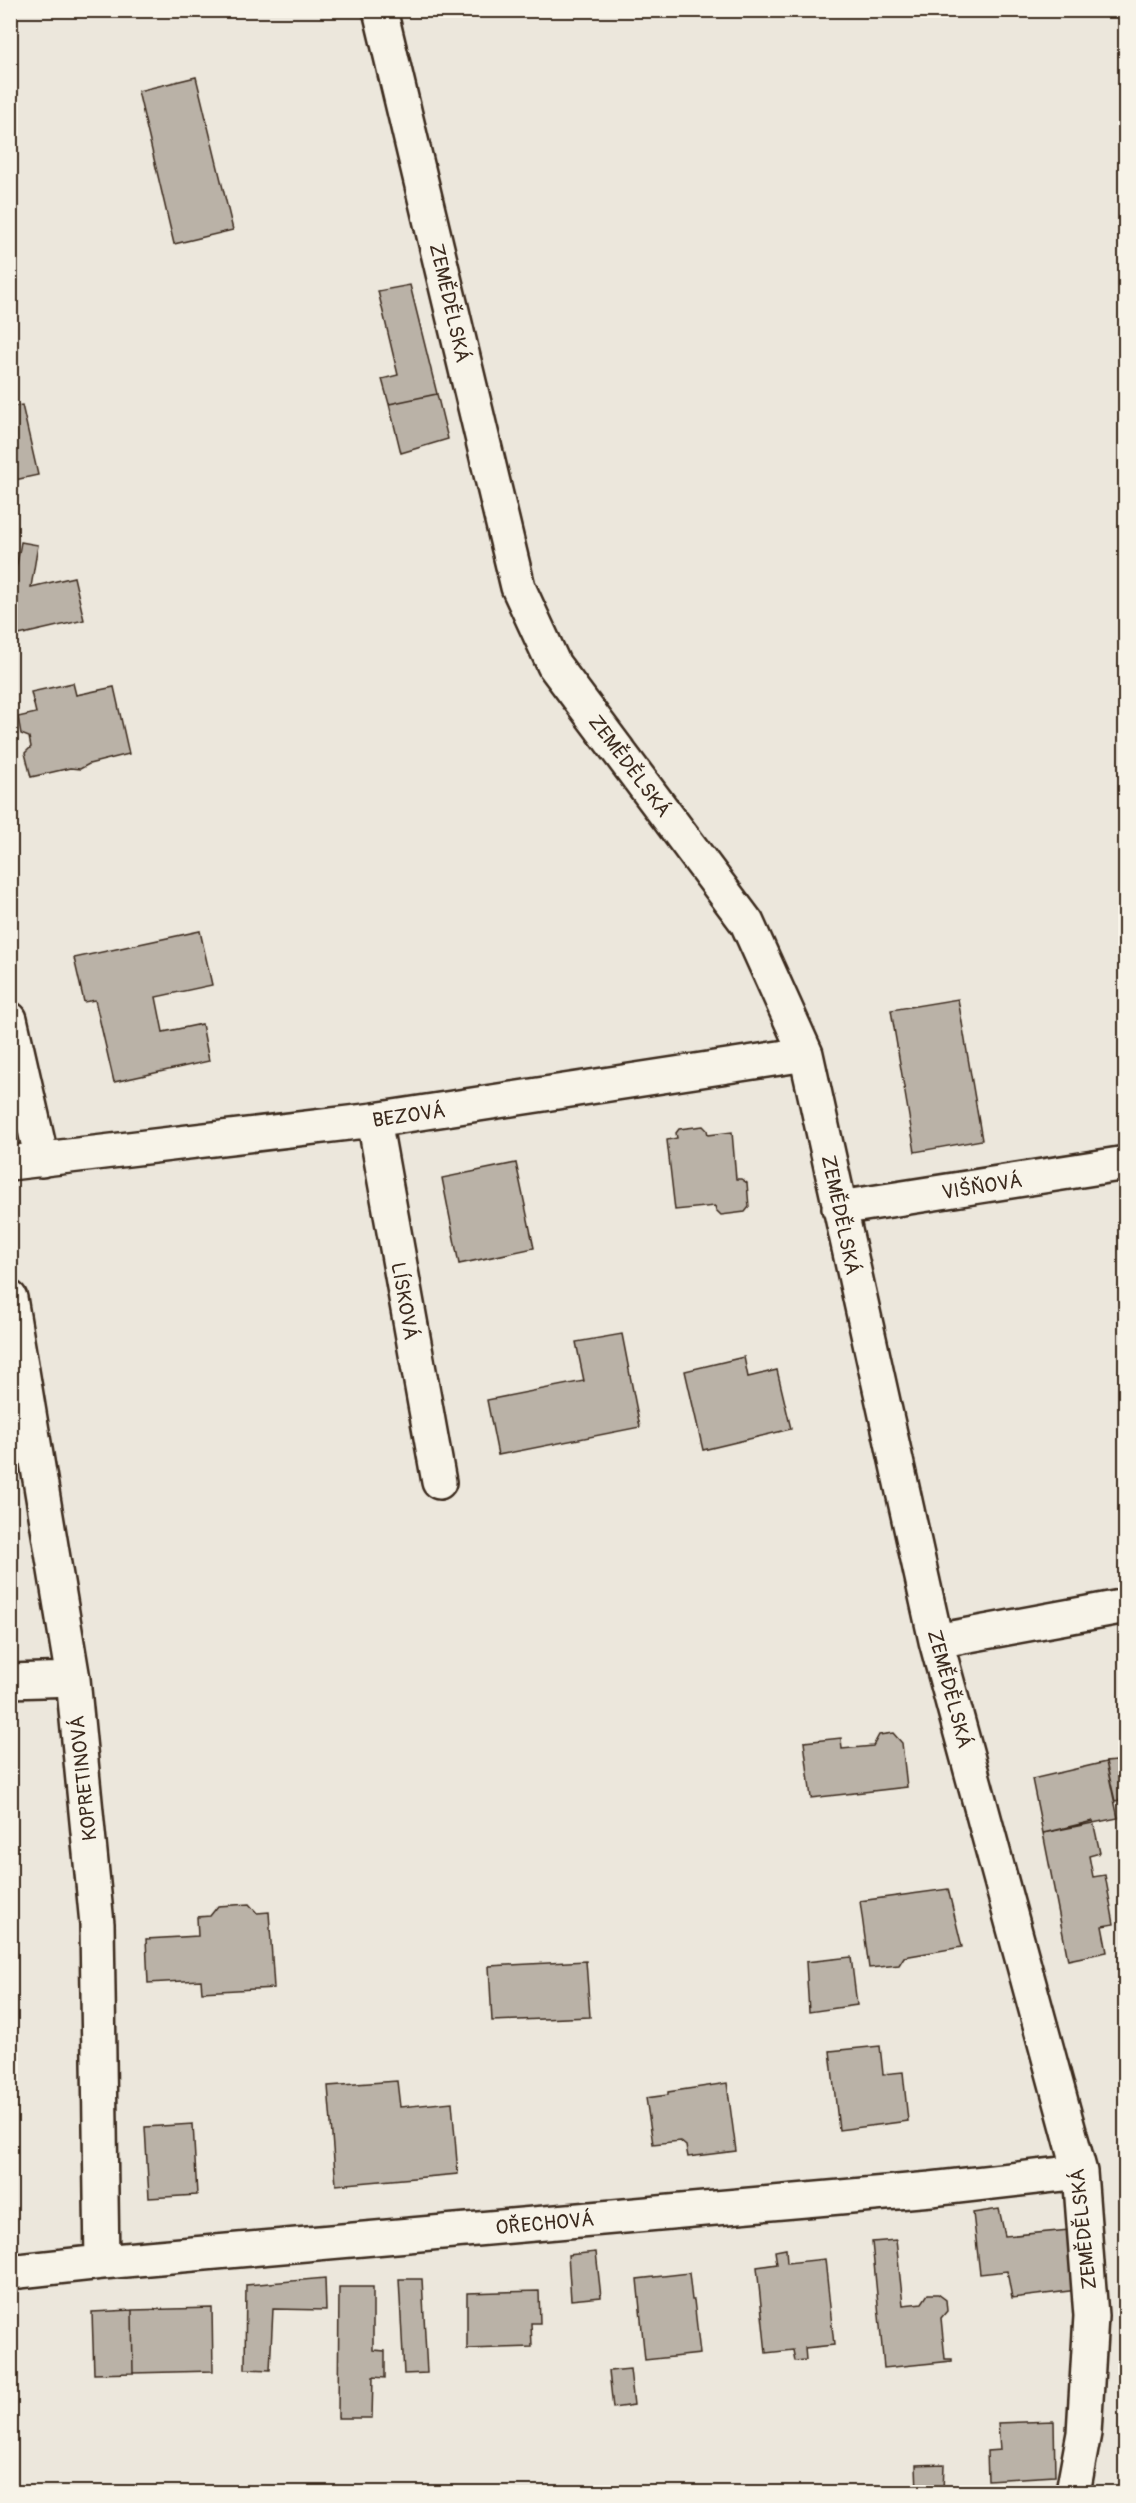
<svg xmlns="http://www.w3.org/2000/svg" width="1136" height="2503" font-family="Pangolin,sans-serif">
  <style>
    .building { fill: #bab2a7; stroke: #3b2a1e; stroke-width: 1.5 }
    .lines { fill: none; stroke-linecap: round; stroke-linejoin: round }
    .minor-casing { stroke: #3b2a1e; stroke-width: 38 }
    .minor { stroke: #f7f3e8; stroke-width: 33 }
    .labels { text-anchor: middle; stroke-width: 4.5; stroke-linejoin: round; paint-order: stroke }
    .street-label { font-size: 20px; fill: #3b2a1e; stroke: #f7f3e8 }
  </style>
  <rect width="100%" height="100%" fill="#ece7dc"/>
  <filter id="ink" filterUnits="userSpaceOnUse"><feTurbulence type="fractalNoise" baseFrequency=".0167" numOctaves="2"/><feDisplacementMap in="SourceGraphic" scale="12" xChannelSelector="R" yChannelSelector="G"/><feConvolveMatrix kernelMatrix="1 2 1 2 8 2 1 2 1" color-interpolation-filters="sRGB"/></filter>
  <g filter="url(#ink)">
    <!-- building -->
    <path class="building" d="M196 77 233 230 174 244 138 91Z
      M410 285 437 394 389 404 382 379 398 375 378 291Z
      M437 394 448 439 401 453 389 404Z
      M22 405 38 475 10 481V407Z
      M21 542 38 545 31 587 74 577 84 620 10 637V592L12 591Z
      M73 683 76 695 114 687 129 754 89 764 80 769 70 768 31 777 25 753 31 747 29 737 21 734 18 717 36 713 31 692Z
      M200 931 212 985 156 997 163 1032 202 1024 209 1061 114 1082 95 1000 84 1002 74 958Z
      M958 999 982 1140 915 1152 891 1010Z
      M703 1126 707 1130 708 1135 732 1132 736 1179H741L747 1183 749 1207 745 1212 721 1215 716 1210 715 1206 675 1210 667 1140 677 1138 676 1133 679 1129Z
      M516 1163 534 1248 459 1264 442 1178Z
      M622 1334 640 1427 498 1455 487 1400 584 1381 576 1342Z
      M744 1357 748 1377 777 1370 791 1429 703 1450 685 1371Z
      M893 1733 902 1743 907 1787 811 1798 804 1742 841 1738 842 1749 873 1746 879 1735Z
      M1126 1760V1799L1115 1801 1106 1762Z
      M1106 1762 1118 1818 1043 1833 1032 1779Z
      M1093 1821 1100 1853 1089 1856 1093 1877 1105 1875 1114 1924 1102 1926 1107 1952 1068 1960 1043 1833Z
      M948 1889 962 1947 904 1957 899 1965 869 1968 860 1901Z
      M249 1904 257 1913 269 1912 274 1988 202 1992 201 1980 148 1983 146 1939 198 1936 197 1917 210 1916 218 1906Z
      M851 1957 857 2005 809 2012 806 1962Z
      M586 1961 590 2017 492 2021 489 1966Z
      M880 2046 883 2074 903 2072 908 2121 839 2130 830 2051Z
      M397 2081 400 2107 452 2102 458 2174 336 2185 328 2086Z
      M727 2083 736 2151 688 2157 686 2146 680 2141 653 2144 646 2098 668 2095V2092Z
      M193 2124 197 2195 149 2198 145 2127Z
      M999 2209 1005 2236 1080 2229 1086 2289 1012 2298 1007 2271 980 2274 973 2213Z
      M896 2240 903 2305 922 2303 928 2294H938L946 2300 947 2311 941 2318 945 2359H952V2361L884 2368 872 2242Z
      M786 2249 787 2263 825 2259 834 2345 805 2348 806 2360 795 2361 793 2350 766 2353 757 2267 777 2264 775 2251Z
      M596 2252 601 2297 571 2300 568 2255Z
      M689 2273 692 2300H694L700 2354 645 2360 637 2279Z
      M325 2278 326 2310 273 2309 270 2370 245 2369 246 2285Z
      M399 2279H422L427 2373 404 2374Z
      M339 2287H373V2350L385 2351V2378L373 2377 372 2418H338Z
      M539 2291 540 2323H531L532 2347 467 2349V2293Z
      M212 2308 213 2371 133 2373 132 2310Z
      M132 2310 133 2373 94 2374 92 2312Z
      M630 2369 634 2405 613 2408 609 2371Z
      M1054 2421 1055 2476 988 2480 987 2451 1000 2450 998 2423Z
      M944 2464 943 2492H917L916 2465Z"/>
    <g class="lines">
      <defs>
        <path id="minor" d="M380 10 518 587 554 665 747 923 806 1054 936 1641 1080 2172 1091 2316 1084 2433 1073 2492
          M10 1019 42 1160
          M374 1120 439 1482
          M10 1163 374 1120 806 1054
          M839 1208 1126 1163
          M10 1298 73 1679 97 1924 102 2262
          M936 1641 1126 1606
          M10 1681 73 1679
          M10 2272 102 2262 931 2189 1080 2172"/>
      </defs>
      <!-- minor casing -->
      <use href="#minor" class="minor-casing"/>
      <!-- minor -->
      <use href="#minor" class="minor"/>
    </g>
  </g>
  <g class="labels">
    <!-- street labels -->
    <g class="street-label">
      <text transform="translate(450 303) rotate(77)" y="7">ZEMĚDĚLSKÁ</text>
      <text transform="translate(630 766) rotate(53)" y="7">ZEMĚDĚLSKÁ</text>
      <text transform="translate(409 1115) rotate(-8)" y="7">BEZOVÁ</text>
      <text transform="translate(982 1186) rotate(-9)" y="7">VIŠŇOVÁ</text>
      <text transform="translate(841 1215) rotate(78)" y="7">ZEMĚDĚLSKÁ</text>
      <text transform="translate(405 1301) rotate(80)" y="7">LÍSKOVÁ</text>
      <text transform="translate(950 1689) rotate(75)" y="7">ZEMĚDĚLSKÁ</text>
      <text transform="translate(83 1778) rotate(-96)" y="7">KOPRETINOVÁ</text>
      <text transform="translate(545 2223) rotate(-5)" y="7">OŘECHOVÁ</text>
      <text transform="translate(1083 2229) rotate(-96)" y="7">ZEMĚDĚLSKÁ</text>
    </g>
  </g>
  <!-- margin -->
  <rect width="1136" height="2503" fill="none" stroke="#f7f3e8" stroke-width="36"/>
  <rect x="18" y="18" width="1100" height="2467" fill="none" stroke="#3b2a1e" stroke-width="2" filter="url(#ink)"/>
</svg>
